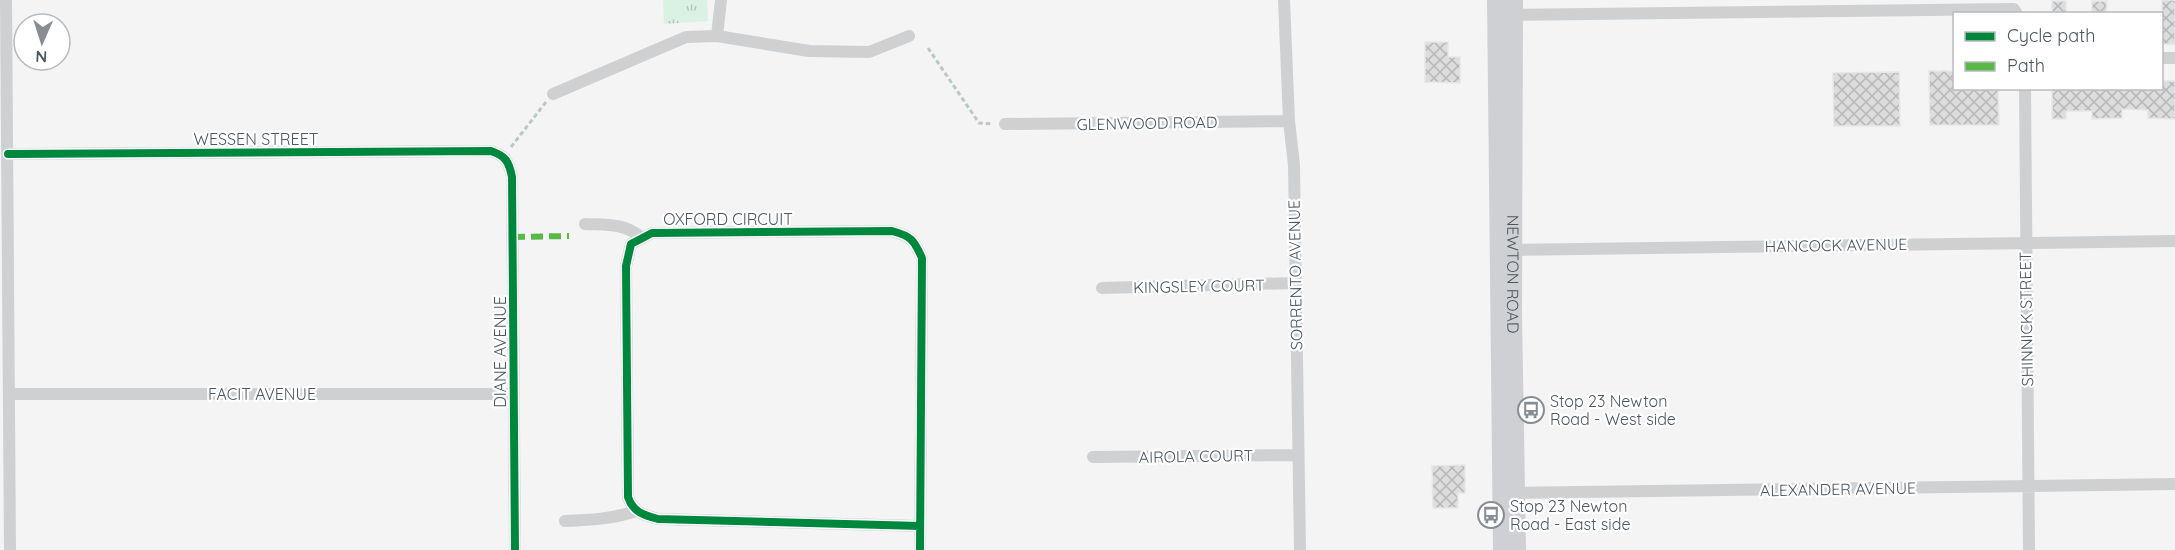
<svg xmlns="http://www.w3.org/2000/svg" width="2175" height="550" font-family="Quicksand,sans-serif">
  <style>
    .grass { fill: url(#grass-tufts) }
    .building { fill: url(#building-cross-hatch); stroke: #e5e6e7; stroke-width: 1.5 }
    .lines { fill: none; stroke-linecap: round; stroke-linejoin: round }
    .path { stroke: #bcc7c4; stroke-width: 3; stroke-dasharray: 4.5 3; stroke-linecap: butt }
    .minor { stroke: #ced0d2; stroke-width: 12 }
    .secondary { stroke: #ced0d4; stroke-width: 18 }
    .quiet { stroke: #58b947; stroke-width: 6; stroke-dasharray: 12 6; stroke-linecap: butt }
    .cycleway-casing { stroke: #fff; stroke-width: 11 }
    .cycleway { stroke: #00873e; stroke-width: 8 }
    .labels { text-anchor: middle; stroke-width: 4.5; stroke-linejoin: round; paint-order: stroke }
    .street-label { font-size: 16px; fill: #4a5661; stroke: #fff }
    .poi-label { font-size: 16px; fill: #4a5661; stroke: #fff; text-anchor: start }
  </style>
  <defs>
    <pattern id="grass-tufts" width="24" height="20" patternUnits="userSpaceOnUse" patternTransform="scale(1.5)"><rect width="24" height="20" fill="#d9f2e3"/><path d="M3 7l-1-3M5 7V3M7 7l1-3M15 17l-1-3M17 17v-4M19 17l1-3" fill="none" stroke="#b2c7bb"/></pattern>
    <pattern id="building-cross-hatch" width="8" height="8" patternUnits="userSpaceOnUse" patternTransform="scale(1.5)"><rect width="8" height="8" fill="#ddddde"/><path d="M0 0l8 8M0 8l8-8" fill="none" stroke="#b5b6b7"/></pattern>
  </defs>
  <rect width="100%" height="100%" fill="#f4f4f4"/>
  <!-- grass -->
  <path class="grass" d="M663 0H707L708 21 664 24Z"/>
  <!-- building -->
  <path class="building" d="M2162 0H2175V44H2162Z
    M2052 1H2066V14H2052Z
    M2092 1H2107L2106 14H2092Z
    M1425 42H1448V57H1460V83L1425 82Z
    M1929 71H1954V88H1998L1999 125H1930Z
    M1899 72 1900 126H1834L1833 73Z
    M2162 81H2175V119L2148 118V110L2122 109V118L2092 119V111H2066V119H2052V88H2162Z
    M1465 465V493H1458V508H1433L1432 466Z"/>
  <g class="lines">
    <!-- path -->
    <path class="path" d="M928 48 979 123 992 124
      M511 147 546 102"/>
    <!-- minor -->
    <path class="minor" d="M6 0 10 550
      M1284 0 1289 121 1294 165 1300 550
      M1508 15 2014 9 2017 14
      M717 36 721 0
      M2162 58H2175
      M2025 88 2029 550
      M553 94 686 37 717 36 809 51 869 52 909 36
      M1005 124 1289 121
      M8 154 491 151C506 156 509 162 512 177L515 550
      M585 224C606 225 624 223 641 237
      M1507 250 2175 241
      M1102 288 1295 283
      M10 394H514
      M1093 457 1298 455
      M1510 493 2175 484
      M565 521C590 520 612 519 636 511
      M920 526 658 519C643 515 633 512 628 497L626 266 631 244 652 233 892 231C911 236 914 240 922 258L920 550"/>
    <!-- secondary -->
    <g class="secondary">
      <path d="M1496 0 1502 550"/>
      <path id="s1" d="M1514 0 1513 314 1517 550"/>
    </g>
    <!-- quiet -->
    <path class="quiet" d="M513 237 569 236"/>
    <defs>
      <path id="cycleway" d="M8 154 491 151C506 156 509 162 512 177L515 550
        M920 526 658 519C643 515 633 512 628 497L626 266 631 244 652 233 892 231C911 236 914 240 922 258L920 550"/>
    </defs>
    <!-- cycleway casing -->
    <use href="#cycleway" class="cycleway-casing"/>
    <!-- cycleway -->
    <use href="#cycleway" class="cycleway"/>
  </g>
  <!-- icons -->
  <defs>
    <symbol id="bus-ring" viewBox="-11 -11 22 22"><circle r="9.5" fill="#fff" stroke="#868d94" stroke-width="1.5"/><path d="M-5-6H5V4H4V6H2V4H-2V6H-4V4H-5ZM-3.5-4V0h7V-4ZM-3.5 1.2v1.5H-2V1.2ZM2 1.2v1.5H3.5V1.2Z" fill="#868d94"/></symbol>
  </defs>
  <g fill-rule="evenodd">
    <use href="#bus-ring" x="1516" y="395" width="30" height="30"/>
    <use href="#bus-ring" x="1476" y="500" width="30" height="30"/>
  </g>
  <g class="labels">
    <!-- street labels -->
    <g class="street-label">
      <text transform="translate(1147 123) rotate(-1)" y="6">GLENWOOD ROAD</text>
      <text x="256" y="145">WESSEN STREET</text>
      <text x="728" y="225">OXFORD CIRCUIT</text>
      <text transform="translate(1836 245) rotate(-1)" y="6">HANCOCK AVENUE</text>
      <text transform="translate(1295 275) rotate(-91)" y="6">SORRENTO AVENUE</text>
      <text dy="6" stroke="none"><textPath href="#s1" startOffset="274">NEWTON ROAD</textPath></text>
      <text transform="translate(1199 286) rotate(-1)" y="6">KINGSLEY COURT</text>
      <text transform="translate(2026 319) rotate(-91)" y="6">SHINNICK STREET</text>
      <text transform="translate(500 352) rotate(-90)" y="6">DIANE AVENUE</text>
      <text x="262" y="400">FACIT AVENUE</text>
      <text transform="translate(1196 456) rotate(-1)" y="6">AIROLA COURT</text>
      <text transform="translate(1838 489) rotate(-1)" y="6">ALEXANDER AVENUE</text>
    </g>
    <!-- poi labels -->
    <g class="poi-label">
      <text x="1550" y="407">Stop 23 Newton<tspan x="1550" dy="18">Road - West side</tspan></text>
      <text x="1510" y="512">Stop 23 Newton<tspan x="1510" dy="18">Road - East side</tspan></text>
    </g>
  </g>
  <!-- legend -->
  <rect x="1953" y="12" width="210" height="78" fill="#ffffff" stroke="#b7bbc0" stroke-width="1.5"/>
  <rect x="1965" y="32" width="30" height="9" fill="#00873e" stroke="#b7bbc0" stroke-width="1.5"/>
  <text x="2007" y="42" font-size="18" fill="#4a5661">Cycle path</text>
  <rect x="1965" y="62" width="30" height="9" fill="#58b947" stroke="#b7bbc0" stroke-width="1.5"/>
  <text x="2007" y="72" font-size="18" fill="#4a5661">Path</text>
  <!-- north arrow -->
  <g transform="translate(42 42) rotate(183)"><circle r="28" fill="#ffffff" stroke="#b7bbc0" stroke-width="1.5"/>
  <path d="M0-4.5L10 22L0 15L-10 22Z" fill="#868d94"/>
  <text y="-9" font-size="16" font-weight="bold" text-anchor="middle" fill="#4a5661">N</text>
  </g>
</svg>
